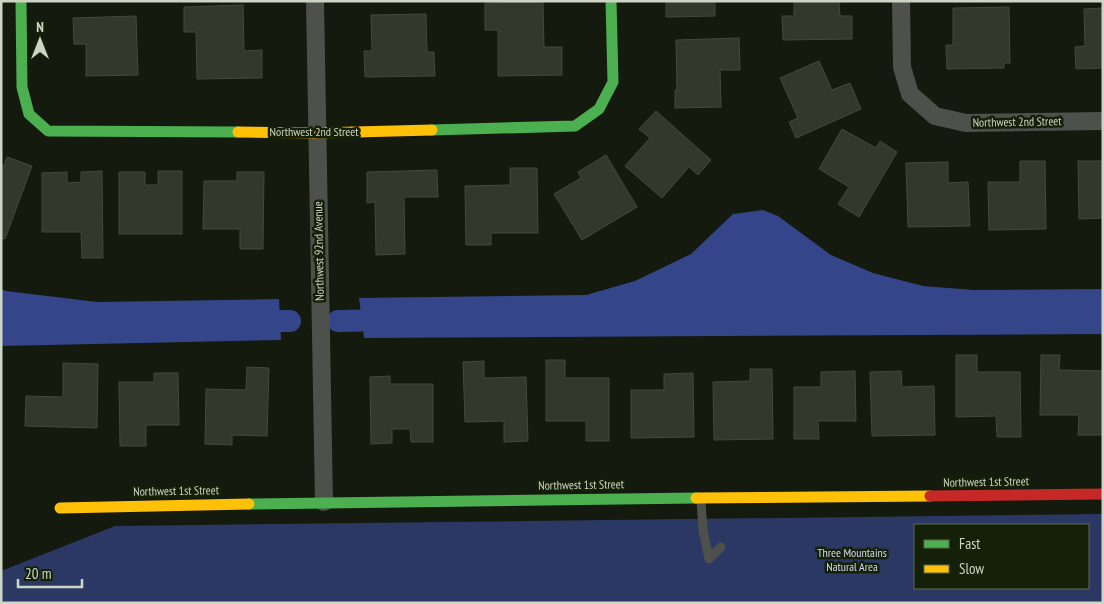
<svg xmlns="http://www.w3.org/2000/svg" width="1104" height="604" font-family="'PT Sans Narrow',sans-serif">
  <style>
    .green { fill: #2b3863; fill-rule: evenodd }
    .water { fill: #34458a }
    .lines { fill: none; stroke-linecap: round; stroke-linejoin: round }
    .canal { stroke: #34458a; stroke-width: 22 }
    .building { fill: #33382d; stroke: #43493d }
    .lane { stroke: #4e504b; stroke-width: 9 }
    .street { stroke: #4e504b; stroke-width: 18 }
    .fast { stroke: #4caf50; stroke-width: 11 }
    .slow { stroke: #ffc107; stroke-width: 11 }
    .jam { stroke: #c62828; stroke-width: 11 }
    .labels { text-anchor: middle; stroke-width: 5; stroke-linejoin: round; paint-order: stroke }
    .street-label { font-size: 12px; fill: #cdd5c5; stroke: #152008 }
    .park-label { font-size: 12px; fill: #d1d8ee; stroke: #152008 }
  </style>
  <rect width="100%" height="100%" fill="#141a0e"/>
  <!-- green -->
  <path class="green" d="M1103 514V603H1V571L115 526ZM915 525H1088V588H915Z"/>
  <!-- water -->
  <path class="water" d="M763 210 778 216 831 255 873 273 923 286 974 290 1103 289V334L364 338 359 298 586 295 635 281 691 254 733 214Z
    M1 289 6 291 97 302 279 299 281 340 1 346Z"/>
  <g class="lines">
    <!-- canal -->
    <path class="canal" d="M250 321H290
      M338 321 392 320"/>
  </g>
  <!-- building -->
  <path class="building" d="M666 1H715V16L666 17Z
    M794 1H851L839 2 840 16H852V39L783 40 782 16H794Z
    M543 2 544 47H562V75L498 76V30H485V3Z
    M243 5 244 51 262 50V78L197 79 196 32H184V7Z
    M1009 7 1010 63H1004V68L947 69 946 45H953V8Z
    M1103 8V68L1076 69 1075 47 1085 46 1084 9Z
    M426 14 427 52H434L435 76 365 77 364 51H372L371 15Z
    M136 16 138 75 86 76V44H74L73 18Z
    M739 38 740 70H720L721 107 675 108V90H677L676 40Z
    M819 61 832 90 850 83 861 109 796 138 789 122 798 118 780 78Z
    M656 111 711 160 698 175 689 167 662 198 625 166 650 138 639 129Z
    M842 129 876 148 880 141 897 152 859 217 838 204 849 187 819 169Z
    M606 155 637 207 582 240 554 194 581 178 578 172Z
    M7 157 32 166 5 239 1 238V164L4 166Z
    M1020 161H1045L1046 229 989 230 988 182H1020Z
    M1078 161H1103V218L1079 219Z
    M948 162V183L968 182 970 226 908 227 906 163Z
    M510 168H537L538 233H491V245H466L465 186 510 185Z
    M437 170 438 197H404L405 254 376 255 375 202 367 203V172Z
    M102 171 103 258H82L81 232H42V173L67 172V183L81 182V172Z
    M158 171H182V234H119V172H145V185H158Z
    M237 172H264L263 249H240V229H203L204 181H237Z
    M956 355H977V372H1020L1021 437H997L996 416 956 417Z
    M1041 355H1060L1059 370 1103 371V435H1078L1079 415H1040Z
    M546 360H565V378H609V441H586V421H546Z
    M484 361V378L526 377 528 441 504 442V421L465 422 463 362Z
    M63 363 98 364 97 428 25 426 26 396 63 397Z
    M247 367 269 368 267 436 232 435V445L205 444 206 389 246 390Z
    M750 369H772L773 439 714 440 713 382 750 381Z
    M855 371 856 421H818L819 439H794V387H821V372Z
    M901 371 902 387 934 386 935 435 872 436 870 372Z
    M154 373H178L179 425H146V446H120L119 382H154Z
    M693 373 694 437 631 438V390H664V374Z
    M390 376V384H433V442H411L410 429H392V443L371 444 370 377Z"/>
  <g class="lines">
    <!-- lane -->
    <path class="lane" d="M701 501 703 530 709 559 721 547"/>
    <!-- street -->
    <path class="street" d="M315 1 324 502
      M901 1 902 67 910 94 935 116 966 123 1103 121"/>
    <!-- fast -->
    <path class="fast" d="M21 1 22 87 29 114 48 131 238 132
      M432 130 575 126 599 109 613 82 611 1
      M249 504 696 498"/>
    <!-- slow -->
    <path class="slow" d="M238 132 317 133 432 130
      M696 498 930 496
      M60 508 249 504"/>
    <!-- jam -->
    <path class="jam" d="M930 496 1103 494"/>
  </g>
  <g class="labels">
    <!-- street labels -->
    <g class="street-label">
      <text transform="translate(1017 122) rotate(-1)" y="4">Northwest 2nd Street</text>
      <text x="314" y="136">Northwest 2nd Street</text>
      <text transform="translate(319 251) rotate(-91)" y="4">Northwest 92nd Avenue</text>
      <text transform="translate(986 482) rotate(-1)" y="4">Northwest 1st Street</text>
      <text transform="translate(581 485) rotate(-1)" y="4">Northwest 1st Street</text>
      <text transform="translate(176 491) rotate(-1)" y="4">Northwest 1st Street</text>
    </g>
    <!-- park labels -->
    <g class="park-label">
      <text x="852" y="557">Three Mountains<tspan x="852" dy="14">Natural Area</tspan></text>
    </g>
  </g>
  <!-- border -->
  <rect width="1104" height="604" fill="none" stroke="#cdd5c5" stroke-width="5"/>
  <!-- legend -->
  <rect x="914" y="524" width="175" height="65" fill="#152008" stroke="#5f6854"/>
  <rect x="924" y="540" width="25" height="8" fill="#4caf50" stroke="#5f6854"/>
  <text x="959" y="549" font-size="15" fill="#cdd5c5">Fast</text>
  <rect x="924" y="565" width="25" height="8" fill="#ffc107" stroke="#5f6854"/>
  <text x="959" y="574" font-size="15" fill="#cdd5c5">Slow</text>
  <!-- north arrow -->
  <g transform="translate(40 40)" stroke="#152008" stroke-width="4" paint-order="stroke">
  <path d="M0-4L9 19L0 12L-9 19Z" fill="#cdd5c5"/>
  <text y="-8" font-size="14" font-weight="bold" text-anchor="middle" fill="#cdd5c5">N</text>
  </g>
  <!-- scale -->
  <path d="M18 579v8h64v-8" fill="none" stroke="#cdd5c5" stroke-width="2.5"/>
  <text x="25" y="579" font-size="15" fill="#cdd5c5" stroke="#152008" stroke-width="4" paint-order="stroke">20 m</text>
</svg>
